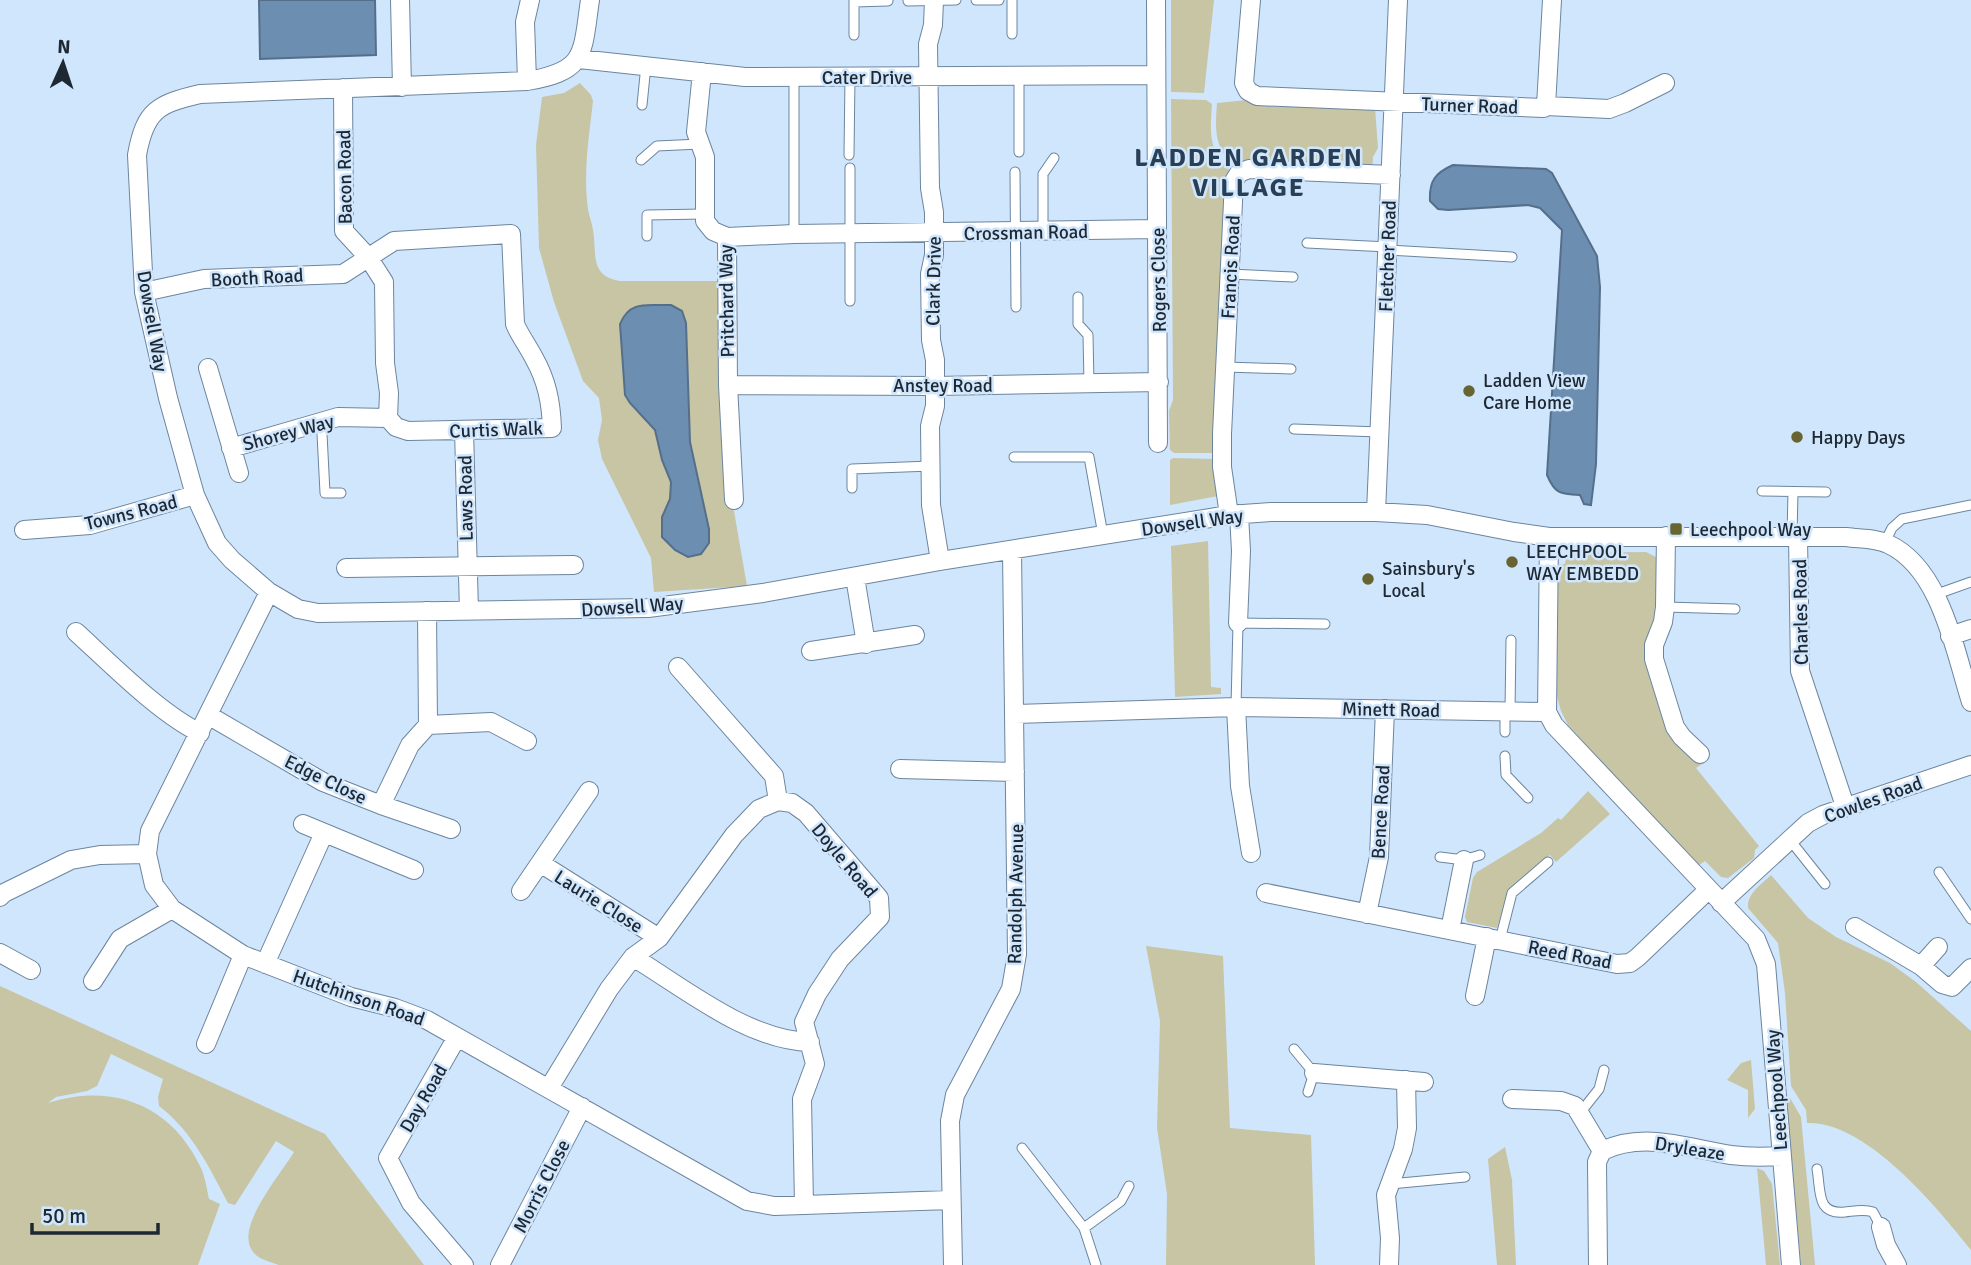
<svg xmlns="http://www.w3.org/2000/svg" width="1971" height="1265" font-family="Signika,sans-serif">
  <style>
    .green { fill: #c7c5a3 }
    .water { fill: #6c8eb1; stroke: #556f8b; stroke-width: 2 }
    .lines { fill: none; stroke-linecap: round; stroke-linejoin: round }
    .service-casing { stroke: #6c859f; stroke-width: 11 }
    .minor-casing { stroke: #6c859f; stroke-width: 20 }
    .service { stroke: #fff; stroke-width: 9 }
    .minor { stroke: #fff; stroke-width: 18 }
    .poi-dot { fill: #686431; stroke: #d0e6fd; stroke-width: 2.5 }
    .labels { text-anchor: middle; stroke-width: 5; stroke-linejoin: round; paint-order: stroke }
    .street-label { font-size: 19px; fill: #1e2833; stroke: #d0e6fd }
    .poi-label { font-size: 19px; fill: #1e2833; stroke: #d0e6fd; text-anchor: start }
    .district-label { font-size: 26px; font-weight: bold; letter-spacing: 2px; fill: #283f56; stroke: #d0e6fd }
  </style>
  <rect width="100%" height="100%" fill="#d0e6fd"/>
  <!-- green -->
  <path class="green" d="M1171 0H1214L1204 93 1171 92Z
    M580 83 591 95 593 101C589 137 583 173 588 209 589 216 592 223 593 230 597 253 589 276 620 281H719L721 436 747 586 654 592 651 558 602 459 598 440 602 420 599 398 583 381 554 302 539 248 536 145 542 97 564 93Z
    M1171 99 1206 100 1212 104C1210 134 1208 151 1232 173L1217 453H1174L1170 450 1169 411 1173 400Z
    M1247 100 1260 106 1285 107 1290 102H1306L1311 107 1375 108 1378 148 1373 157 1372 172 1309 163 1271 161 1268 163 1236 169C1214 148 1215 131 1217 103Z
    M1173 458 1216 459 1218 496 1170 505V460Z
    M1208 541 1211 687 1221 688V694L1175 697 1171 546Z
    M1646 552 1658 558V618L1652 638 1694 753 1702 764 1696 768 1759 846 1755 850 1754 858 1728 878 1721 877 1705 861 1699 865 1585 744 1568 725 1561 711 1556 693 1558 565 1565 564 1566 557 1572 553Z
    M1588 791 1610 814 1556 862 1550 855 1509 890 1497 928 1467 922 1465 917 1473 878 1477 872 1541 833 1558 818 1561 820Z
    M1771 875 1808 918 1836 937 1890 963 1916 982 1971 1031V1250C1938 1208 1865 1120 1807 1123L1806 1110 1791 1086 1785 993 1778 943 1748 908C1747 893 1761 885 1771 875Z
    M1146 946 1223 956 1230 1128 1311 1135 1315 1265H1166L1167 1194 1157 1128 1160 1021Z
    M0 986 325 1134 424 1265H279C271 1262 260 1260 254 1253 232 1230 281 1174 294 1152L276 1141 235 1205 228 1203C209 1167 192 1131 159 1106L158 1097 163 1079 111 1054 97 1086 87 1091 56 1097 48 1103C112 1082 172 1105 201 1168 205 1177 207 1189 209 1199L220 1204 198 1265H0Z
    M1751 1060 1755 1109 1748 1118V1090L1727 1080 1741 1063Z
    M1786 1097 1790 1098 1801 1117 1815 1265H1801Z
    M1505 1147 1512 1180 1516 1265H1497L1488 1159Z
    M1757 1168 1764 1171 1772 1184 1780 1265H1766Z"/>
  <!-- water -->
  <path class="water" d="M259 0H375L376 55 260 59Z
    M1453 165 1546 169 1552 173 1597 256 1600 287 1596 464 1591 505 1584 504 1580 495C1560 494 1555 494 1547 475L1562 230 1540 208 1528 205 1448 210 1438 209 1430 201C1429 181 1435 173 1453 165Z
    M671 305 682 311 686 323 690 442 709 529V543L701 554 688 557 675 550 662 537V517L670 499 671 482 662 460 655 430 630 403 625 395 620 324C630 299 649 306 671 305Z"/>
  <g class="lines">
    <defs>
      <path id="service" d="M854 0V35
        M976 0H999
        M1012 0V34
        M908 1 956 0
        M854 2 888 1
        M1019 75V152
        M794 78V234
        M642 105 646 65
        M849 155 850 77
        M641 160 657 146 700 144
        M850 168V301
        M1015 172 1016 307
        M1043 231V174L1054 158
        M647 236V215L704 214
        M1307 243 1388 247
        M1388 250 1512 257
        M1230 274 1293 277
        M1078 297V324L1088 335 1089 383
        M1225 367 1291 369
        M319 422 322 434 325 493H341
        M1294 429 1380 432
        M1014 457H1089L1103 535
        M852 488V469L931 466
        M1762 491 1826 492
        M1792 536 1793 492
        M1885 542 1892 528 1902 519 1971 505
        M1937 594 1971 582
        M1665 607 1735 609
        M1236 707 1238 623 1325 624
        M1510 711 1511 640
        M1505 732V711
        M1505 756 1506 775 1528 798
        M1790 840 1825 884
        M1440 857 1464 860 1480 855
        M1939 872 1971 919
        M1500 940 1512 893 1548 862
        M1294 1049 1314 1073 1308 1092
        M1580 1113 1599 1089 1604 1070
        M1022 1148 1084 1228 1096 1265
        M1817 1169C1821 1191 1816 1215 1845 1212 1855 1211 1864 1209 1873 1212L1881 1227
        M1390 1184 1465 1177
        M1084 1228 1121 1201 1129 1186"/>
      <path id="minor" d="M400 0 402 87
        M590 0C582 54 587 71 527 81L200 94C158 104 145 110 137 155L144 292 168 398 195 495 217 543 232 560 269 592 298 609 318 613 648 608 763 593 940 561 1229 515 1271 512H1376L1427 515 1514 532 1549 537H1846C1860 539 1876 538 1888 544 1941 568 1955 652 1971 702
        M934 0 933 25 928 44 930 188 934 212V255L930 274 931 340 935 360V406L930 426 931 505 940 561
        M1156 0 1158 443
        M1251 0 1244 83 1248 91 1257 96 1544 108 1546 106 1552 0
        M579 59 745 77 1155 75
        M702 72 696 132 705 157V221L713 231 727 237 728 385 734 500
        M527 81 525 22 530 0
        M1546 106 1609 109 1625 103 1665 83
        M727 237 794 234 1157 229
        M144 292 204 279 343 274 394 241 511 234 515 324C520 336 528 346 534 358 547 381 551 402 552 428L408 431 396 427 388 418 389 393 385 363 384 282 368 257 344 231 343 88
        M208 368 239 473
        M728 385 935 386 1159 382
        M464 430 469 611
        M231 448 338 417 388 418
        M1376 512 1398 0
        M1229 515 1222 467V434L1234 181 1239 173 1249 169 1391 175
        M24 530 90 525 195 495
        M1666 536 1665 607 1663 622 1654 645V659L1675 727 1682 737 1700 754
        M1798 536 1800 671 1845 806
        M1549 537 1547 712 1554 725 1756 939 1766 964 1791 1265
        M346 568 574 565
        M855 577 866 644
        M269 592 150 831 147 854 154 885 172 909 243 955 351 997 395 1008 427 1020 747 1201 774 1206 950 1200
        M1238 623 1241 551 1239 514
        M76 632C110 663 159 713 200 733
        M1950 636 1971 629
        M811 651 915 635
        M678 667 774 776 778 801
        M1236 707 1240 786 1251 853
        M1014 714 1236 707 1547 712
        M208 715 323 782 381 805 451 829
        M428 725 491 722 527 741
        M900 769 1015 772
        M381 805 410 745 428 725 427 611
        M303 824 414 870
        M540 863 659 938
        M521 891 589 791
        M1266 893 1617 964 1630 963 1638 957 1708 890
        M0 897 4 893 71 860 100 855 147 854
        M1721 903 1808 823 1823 815 1971 765
        M1367 914 1379 857 1385 709
        M1855 927 1921 966 1942 984 1952 987 1971 968
        M1450 930 1464 860
        M0 953 31 970
        M633 957C684 988 749 1041 810 1042
        M265 964 324 833
        M1921 966 1938 947
        M93 981 120 939 172 909
        M1475 996 1487 937
        M457 1037 388 1158 411 1203 464 1265
        M206 1044 243 955
        M1314 1073 1424 1082
        M549 1088 609 989 633 957 659 938 734 835 759 809 778 801 792 803 806 813 879 898 880 917 840 959 817 994 804 1022 815 1064 802 1099 804 1205
        M1512 1099 1561 1101 1575 1106 1602 1151
        M1881 1227 1886 1245 1897 1265
        M500 1265 582 1107
        M953 1265 950 1121 955 1095 1011 989 1017 954 1012 551
        M1389 1265 1390 1238 1386 1195 1403 1149 1407 1128 1406 1080
        M1598 1265 1597 1162 1602 1151C1644 1131 1687 1148 1731 1155 1747 1157 1763 1157 1780 1156"/>
    </defs>
    <!-- service casing -->
    <use href="#service" class="service-casing"/>
    <!-- minor casing -->
    <use href="#minor" class="minor-casing"/>
    <!-- service -->
    <use href="#service" class="service"/>
    <!-- minor -->
    <use href="#minor" class="minor"/>
  </g>
  <!-- markers -->
  <g class="poi-dot">
    <circle cx="1469" cy="391" r="7"/>
    <circle cx="1797" cy="437" r="7"/>
    <rect x="1669" y="522" width="14" height="14" rx="3.5"/>
    <circle cx="1512" cy="562" r="7"/>
    <circle cx="1368" cy="579" r="7"/>
  </g>
  <g class="labels">
    <!-- street labels -->
    <g class="street-label">
      <text x="867" y="84">Cater Drive</text>
      <text transform="translate(1470 105) rotate(2)" y="7">Turner Road</text>
      <text transform="translate(344 177) rotate(-91)" y="7">Bacon Road</text>
      <text transform="translate(1026 232) rotate(-1)" y="7">Crossman Road</text>
      <text transform="translate(1387 256) rotate(-88)" y="7">Fletcher Road</text>
      <text transform="translate(1230 267) rotate(-87)" y="7">Francis Road</text>
      <text transform="translate(257 277) rotate(-3)" y="7">Booth Road</text>
      <text transform="translate(1158 280) rotate(-91)" y="7">Rogers Close</text>
      <text transform="translate(933 281) rotate(-89)" y="7">Clark Drive</text>
      <text transform="translate(726 301) rotate(-91)" y="7">Pritchard Way</text>
      <text transform="translate(153 321) rotate(80)" y="7">Dowsell Way</text>
      <text x="943" y="392">Anstey Road</text>
      <text transform="translate(496 429) rotate(-2)" y="7">Curtis Walk</text>
      <text transform="translate(288 432) rotate(-15)" y="7">Shorey Way</text>
      <text transform="translate(465 498) rotate(-91)" y="7">Laws Road</text>
      <text transform="translate(131 512) rotate(-14)" y="7">Towns Road</text>
      <text transform="translate(1192 522) rotate(-8)" y="7">Dowsell Way</text>
      <text transform="translate(632 606) rotate(-4)" y="7">Dowsell Way</text>
      <text transform="translate(1800 612) rotate(-91)" y="7">Charles Road</text>
      <text transform="translate(1391 709) rotate(1)" y="7">Minett Road</text>
      <text transform="translate(326 779) rotate(26)" y="7">Edge Close</text>
      <text transform="translate(1873 799) rotate(-20)" y="7">Cowles Road</text>
      <text transform="translate(1380 812) rotate(-87)" y="7">Bence Road</text>
      <text transform="translate(845 860) rotate(50)" y="7">Doyle Road</text>
      <text transform="translate(1015 894) rotate(-89)" y="7">Randolph Avenue</text>
      <text transform="translate(599 901) rotate(32)" y="7">Laurie Close</text>
      <text transform="translate(1570 954) rotate(11)" y="7">Reed Road</text>
      <text transform="translate(359 997) rotate(19)" y="7">Hutchinson Road</text>
      <text transform="translate(1776 1090) rotate(-94)" y="7">Leechpool Way</text>
      <text transform="translate(423 1098) rotate(-60)" y="7">Day Road</text>
      <text transform="translate(1690 1148) rotate(9)" y="7">Dryleaze</text>
      <text transform="translate(541 1186) rotate(-63)" y="7">Morris Close</text>
    </g>
    <!-- poi labels -->
    <g class="poi-label">
      <text x="1483" y="387">Ladden View<tspan x="1483" dy="22">Care Home</tspan></text>
      <text x="1811" y="444">Happy Days</text>
      <text x="1690" y="536">Leechpool Way</text>
      <text x="1526" y="558">LEECHPOOL<tspan x="1526" dy="22">WAY EMBEDD</tspan></text>
      <text x="1382" y="575">Sainsbury's<tspan x="1382" dy="22">Local</tspan></text>
    </g>
    <!-- district labels -->
    <g class="district-label">
      <text x="1249" y="166">LADDEN GARDEN<tspan x="1249" dy="30">VILLAGE</tspan></text>
    </g>
  </g>
  <!-- north arrow -->
  <g transform="translate(63 63) rotate(3)" stroke="#d0e6fd" stroke-width="5" paint-order="stroke">
  <path d="M0-5L12 26L0 18L-12 26Z" fill="#1e2833"/>
  <text y="-10" font-size="19" font-weight="bold" text-anchor="middle" fill="#1e2833">N</text>
  </g>
  <!-- scale -->
  <path d="M32 1223v10h126v-10" fill="none" stroke="#1e2833" stroke-width="3.5"/>
  <text x="42" y="1223" font-size="21" fill="#1e2833" stroke="#d0e6fd" stroke-width="5" paint-order="stroke">50 m</text>
</svg>
